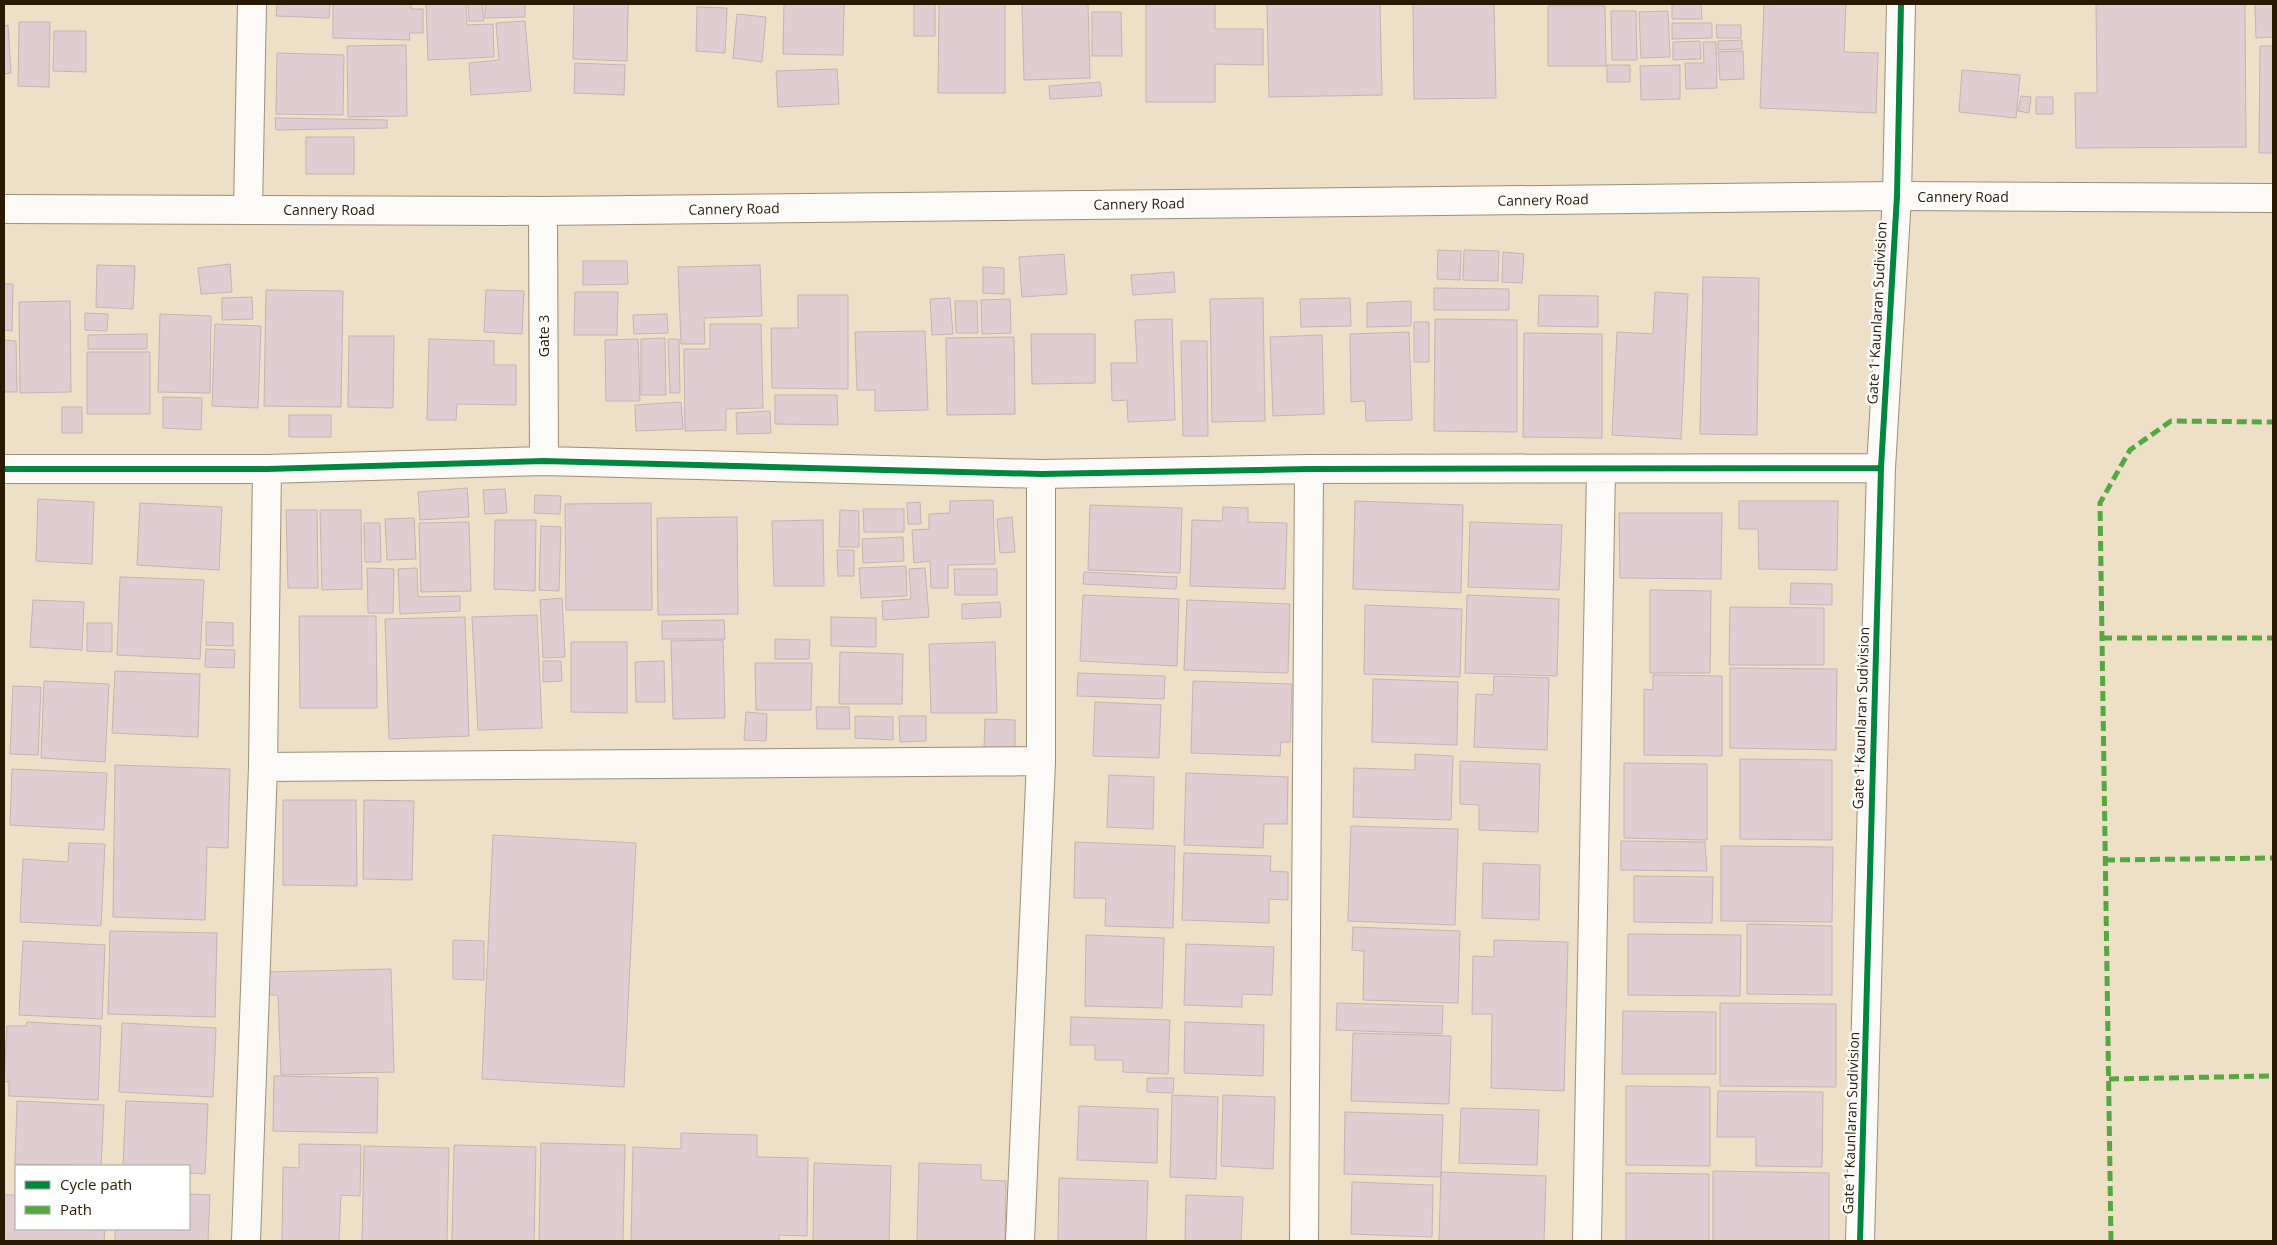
<svg xmlns="http://www.w3.org/2000/svg" width="2277" height="1245" font-family="'Open Sans',sans-serif">
  <style>
    .building { fill: #e0cdd1; stroke: #c3b3b4 }
    .lines { fill: none; stroke-linecap: round; stroke-linejoin: round }
    .minor-casing { stroke: #9c8f79; stroke-width: 30 }
    .major-casing { stroke: #9c8f79; stroke-width: 30 }
    .minor { stroke: #fcfaf7; stroke-width: 28 }
    .major { stroke: #fcfaf7; stroke-width: 28 }
    .quiet { stroke: #53a940; stroke-width: 5; stroke-dasharray: 10 5; stroke-linecap: butt }
    .cycleway-casing { stroke: #fff; stroke-width: 9 }
    .cycleway { stroke: #00873e; stroke-width: 6 }
    .labels { text-anchor: middle; stroke-width: 5; stroke-linejoin: round; paint-order: stroke }
    .street-label { font-size: 14px; fill: #281900; stroke: #fff }
  </style>
  <rect width="100%" height="100%" fill="#eedfc7"/>
  <!-- building -->
  <path class="building" d="M277 4H330L329 18 276 16Z
    M333 4H411V9H423V33H409L410 40 333 38Z
    M426 4H466L467 25 493 24 494 57 428 60Z
    M468 4H482L484 21H469Z
    M485 4H525V17L485 18Z
    M574 4H628L627 61 573 59Z
    M784 4H844L843 55 783 54Z
    M914 4H935V36H914Z
    M939 4H1005V93H938Z
    M1022 4H1088L1090 78 1024 80Z
    M1146 4H1215V29H1263V65L1215 64V102H1146Z
    M1267 4H1380L1382 95 1269 97Z
    M1413 4H1494L1496 98 1414 99Z
    M1672 4H1701L1702 19H1672Z
    M1764 4H1846L1844 52 1878 53 1876 113 1760 108Z
    M2096 4H2245L2246 147 2076 148 2075 93H2097Z
    M2255 4H2273V37L2256 38Z
    M1548 6H1605L1606 66H1548Z
    M697 7 727 8 725 53 696 51Z
    M1611 11H1636L1637 60H1612Z
    M1668 11 1670 57 1641 58 1639 12Z
    M1092 12H1121L1122 56H1092Z
    M737 14 766 17 762 62 733 58Z
    M525 21 531 91 471 95 469 63 499 60 496 23Z
    M19 22H50L49 87 18 86Z
    M1672 23H1712V38L1672 39Z
    M8 25 11 73 4 74V26Z
    M1716 25H1741V38H1717Z
    M54 31H86V72L53 71Z
    M1742 40V49L1718 50V41Z
    M1700 41 1701 59 1673 60V42Z
    M1703 42H1716L1717 88 1686 89 1685 63H1704Z
    M406 45 407 116 348 117 347 46Z
    M2260 46H2273V153H2259Z
    M1743 51 1744 79 1720 80 1718 52Z
    M277 53 344 55 343 115 276 114Z
    M575 63 625 65 624 95 574 93Z
    M1607 65H1630V82H1607Z
    M1680 65V99L1641 100 1640 66Z
    M837 69 839 104 778 107 776 71Z
    M1962 70 2020 75 2016 118 1959 112Z
    M1100 82 1102 96 1050 99 1049 86Z
    M2021 96 2031 97 2029 113 2018 111Z
    M2036 97H2053V114H2036Z
    M275 118 387 120V128L276 130Z
    M306 137H354V174H306Z
    M1438 250 1461 251 1460 280 1437 279Z
    M1464 250 1499 251 1498 281 1463 280Z
    M1503 252 1524 254 1522 283 1502 282Z
    M1064 254 1067 294 1022 297 1019 257Z
    M583 261H627L628 284 583 285Z
    M230 264 232 292 201 294 198 268Z
    M97 265 135 266 133 309 96 307Z
    M760 265 762 316 704 318 705 344H681L678 267Z
    M983 267 1004 268V294L983 293Z
    M1174 272 1175 292 1133 295 1131 275Z
    M1703 277 1759 278 1757 435 1700 434Z
    M4 284H13L12 331 4 330Z
    M1434 288 1509 289V310H1434Z
    M266 290 343 291 341 407 264 406Z
    M486 290 524 291 522 334 484 332Z
    M575 292H618L617 335H574Z
    M1655 292 1688 294 1681 439 1612 435 1617 332 1653 334Z
    M798 295H848V389L772 388 771 328H798Z
    M1539 295 1598 296V327L1538 326Z
    M252 297 253 319 222 320V298Z
    M950 298 953 334 932 335 930 299Z
    M1263 298 1265 421 1212 422 1210 299Z
    M1350 298 1351 326 1301 327 1300 299Z
    M1010 299 1011 333 982 334 981 300Z
    M70 301 71 392 20 393 19 302Z
    M955 301H977L978 333H956Z
    M1411 301V326L1367 327V303Z
    M85 313 108 314 107 331 85 330Z
    M160 314 211 316 210 393 158 392Z
    M667 314 668 333 634 334 633 315Z
    M1172 319 1175 420 1128 422 1127 400 1112 401 1111 363H1137L1135 320Z
    M1435 319 1517 320V432L1434 431Z
    M1414 322H1429V362H1414Z
    M215 324 261 326 258 408 212 406Z
    M710 324H761L763 408 726 409V430L685 431 684 349H710Z
    M925 331 928 410 875 411V390H857L855 332Z
    M1409 332 1412 420 1366 421 1365 401 1351 402 1350 334Z
    M1524 333 1602 334V438L1523 437Z
    M147 334V349H88V335Z
    M1031 334H1095V383L1032 384Z
    M1322 335 1324 414 1273 416 1270 337Z
    M349 336H394L393 408 348 407Z
    M1014 337 1015 414 947 415 946 338Z
    M665 338 666 395H641V339Z
    M429 339 494 341V365H516V405L457 404 456 420H427Z
    M638 339 640 401H606L605 340Z
    M668 339H679L680 393H670Z
    M4 340 16 341 17 392H4Z
    M1181 341H1207L1208 436H1183Z
    M87 352H150V414H87Z
    M775 395H837L838 425 775 424Z
    M163 397 202 398 201 430 163 428Z
    M681 402 683 429 636 431 635 405Z
    M62 407H82V433H62Z
    M770 411 771 433 737 434 736 413Z
    M289 415H331V437H289Z
    M467 488 469 517 420 520 418 492Z
    M505 489 507 513 485 514 483 490Z
    M535 495 561 496 560 514 534 513Z
    M38 499 94 502 92 564 36 561Z
    M993 500 995 564 948 565V588H931L930 561 914 563 912 530 929 529V514L950 513V501Z
    M1355 501 1463 505 1461 593 1353 589Z
    M1739 501H1838L1837 570 1759 569 1758 529H1739Z
    M920 502 921 524H908L907 503Z
    M140 503 222 507 219 570 137 565Z
    M651 503 652 610H566L565 504Z
    M1090 505 1182 508 1180 573 1088 570Z
    M1223 507 1248 508V522L1287 523 1285 589 1190 586 1192 520 1222 521Z
    M863 509H904V532H864Z
    M286 510H317L318 588H288Z
    M320 510H361L362 589 322 590Z
    M840 510 859 511V547H839Z
    M1619 513H1722L1721 579 1620 578Z
    M737 517 738 614 658 615 657 518Z
    M1012 517 1015 552 1000 553 997 519Z
    M414 518 416 559 387 560 385 519Z
    M495 520H536L535 591 494 589Z
    M823 520 824 586H774L772 521Z
    M469 522 471 591 421 592 419 523Z
    M1470 522 1562 525 1559 590 1468 587Z
    M364 523H380L381 562H365Z
    M541 526 561 527 559 591 539 590Z
    M903 537 904 561 863 563 862 539Z
    M837 550H854V576H838Z
    M906 566 907 596 861 598 859 568Z
    M367 568 394 569 393 613H368Z
    M417 568 418 597 460 596V611L400 614 398 569Z
    M925 568 929 617 883 620 882 601 911 599 909 569Z
    M954 569H997V595H955Z
    M1084 572 1177 577 1176 589 1083 584Z
    M120 577 204 580 200 659 117 655Z
    M1791 583 1832 584V605L1790 604Z
    M1650 590 1711 591 1710 673H1650Z
    M1083 595 1179 599 1177 666 1080 661Z
    M1467 595 1559 599 1557 676 1465 673Z
    M562 598 565 657 543 658 540 600Z
    M33 600 84 602 82 650 30 647Z
    M1187 600 1290 604 1288 673 1184 670Z
    M1000 602 1001 617 962 619V604Z
    M1365 605 1462 609 1460 677 1364 674Z
    M1730 607 1824 608V665H1729Z
    M537 615 542 728 478 730 472 617Z
    M299 616H376L377 708H300Z
    M465 617 469 736 389 739 385 619Z
    M831 617 876 618V647L831 646Z
    M724 620 725 639H662V621Z
    M206 622 233 623V646L206 645Z
    M87 623H112V652L87 651Z
    M775 639 810 640 809 659H775Z
    M723 640 725 718 673 719 671 641Z
    M571 642H627V713L571 712Z
    M995 642 997 713H931L929 644Z
    M206 649 235 650 234 668 205 667Z
    M840 652 903 654 902 704H839Z
    M543 661H561L562 681 543 682Z
    M664 661 665 702H636L635 662Z
    M755 663H812L811 710H756Z
    M1730 668 1837 669 1836 750 1730 748Z
    M115 671 200 674 198 737 112 733Z
    M1078 673 1165 676 1164 699 1077 696Z
    M1653 675 1722 676V756L1644 755V689L1653 690Z
    M1494 676 1549 678 1547 750 1474 747 1476 694 1493 695Z
    M1373 679 1458 682 1457 745 1372 742Z
    M44 681 109 684 105 762 41 758Z
    M1193 681 1292 684 1290 742H1281L1280 756 1191 753Z
    M13 686 41 687 38 755 10 754Z
    M1095 702 1161 705 1159 758 1093 756Z
    M816 707H849L850 729H817Z
    M746 712 767 714 766 741 744 740Z
    M855 716 893 717V740L855 738Z
    M899 716H926V741L900 742Z
    M985 719 1015 720V749L984 748Z
    M1415 754 1453 756 1451 820 1353 817 1354 768 1415 770Z
    M1740 759 1832 760V840L1740 839Z
    M1460 761 1540 764 1538 832 1479 830V805L1460 804Z
    M1624 763 1707 764V840L1624 838Z
    M115 765 230 769 228 848 207 847 205 920 113 917Z
    M12 769 107 773 104 830 10 825Z
    M1186 773 1288 777 1287 824H1264L1263 848 1184 845Z
    M1109 775 1154 777 1153 829 1107 827Z
    M283 800H356L357 886 283 885Z
    M364 800 414 801 412 880 363 879Z
    M1351 826 1458 829 1455 925 1348 921Z
    M493 835 636 843 624 1087 482 1079Z
    M1621 841 1705 842 1707 871 1621 870Z
    M1075 842 1175 846 1173 928 1105 926 1106 898H1074Z
    M69 843 105 844 101 926 20 922 23 859 68 862Z
    M1721 846 1833 847 1832 922 1721 921Z
    M1184 853 1271 856 1270 871 1288 872V900L1269 899V923L1182 920Z
    M1483 863 1540 865 1539 920 1482 918Z
    M1634 876 1713 877 1712 923 1634 922Z
    M1747 924 1832 926V995L1747 994Z
    M1353 927 1460 931 1458 1003 1363 1000 1364 951 1352 950Z
    M110 931 217 933 215 1017 108 1014Z
    M1628 934 1741 935 1740 996 1628 995Z
    M1086 935 1164 938 1162 1008 1085 1006Z
    M453 940 484 941V980L453 979Z
    M1494 940 1568 942 1564 1091 1491 1088 1492 1014H1472L1473 956 1494 957Z
    M23 941 105 945 102 1019 19 1015Z
    M1186 944 1274 947 1272 995 1242 994V1007L1184 1005Z
    M391 969 394 1072 281 1075 278 995H267V972Z
    M1337 1003 1443 1006 1442 1034 1336 1030Z
    M1720 1003 1836 1004V1087L1720 1086Z
    M1623 1011 1716 1012V1074H1622Z
    M1071 1017 1170 1020 1168 1074 1123 1072V1060H1095V1045H1070Z
    M27 1022 101 1026 98 1100 9 1096V1082L4 1081 7 1026H26Z
    M1185 1022 1264 1025 1263 1076 1184 1073Z
    M122 1023 216 1028 213 1097 119 1092Z
    M1353 1033 1451 1036 1449 1104 1351 1101Z
    M274 1076 378 1078 377 1133 273 1131Z
    M1147 1078H1174L1173 1093 1147 1092Z
    M1626 1086 1710 1087V1166L1626 1165Z
    M1718 1091 1823 1092 1822 1167 1756 1166V1137H1717Z
    M1172 1095 1218 1097 1216 1179 1170 1177Z
    M1223 1095 1275 1097 1273 1169 1221 1166Z
    M17 1101 104 1105 101 1166 15 1164Z
    M126 1101 208 1104 205 1174 189 1173V1166H123Z
    M1079 1106 1158 1109 1157 1163 1077 1160Z
    M1461 1108 1539 1110 1537 1165 1459 1163Z
    M1345 1112 1443 1115 1441 1177 1344 1174Z
    M681 1133 757 1135V1157L808 1158 807 1236 779 1235V1241H631L633 1147 681 1149Z
    M541 1143 625 1145 623 1241H539Z
    M299 1144 361 1145 360 1196 341 1195 339 1241H282L283 1167 299 1168Z
    M454 1145 536 1147 534 1241H452Z
    M364 1146 449 1148 447 1241H362Z
    M814 1163 891 1166 889 1241H813Z
    M919 1163 981 1165V1180L1006 1181 1005 1241H917Z
    M1713 1171 1829 1173V1241H1713Z
    M1441 1172 1546 1176 1544 1241H1439Z
    M1626 1173 1709 1174V1241H1626Z
    M1059 1178 1148 1181 1146 1241H1058Z
    M1352 1182 1433 1185 1432 1237 1351 1234Z
    M189 1194 210 1195 208 1241H115V1229H189Z
    M4 1195H16V1229H105L104 1241H4Z
    M1186 1195 1243 1197 1241 1241H1185Z"/>
  <g class="lines">
    <defs>
      <path id="minor" d="M248 210 252 4
        M543 211 544 461
        M4 469H267L544 461 1041 474 1309 469 1881 468
        M263 767 1041 761
        M246 1241 263 767 267 469
        M1020 1241 1041 761V474
        M1304 1241 1309 469
        M1587 1241 1601 470
        M1860 1241 1881 468 1897 196 1901 4"/>
      <path id="major" d="M4 209 543 211 1897 196 2273 198"/>
    </defs>
    <!-- minor casing -->
    <use href="#minor" class="minor-casing"/>
    <!-- major casing -->
    <use href="#major" class="major-casing"/>
    <!-- minor -->
    <use href="#minor" class="minor"/>
    <!-- major -->
    <use href="#major" class="major"/>
    <!-- quiet -->
    <path class="quiet" d="M2102 638H2273
      M2105 860 2273 858
      M2109 1079 2273 1076
      M2111 1241 2100 503 2130 450 2171 421 2273 422"/>
    <defs>
      <path id="cycleway" d="M4 469H267L544 461 1041 474 1309 469 1881 468
        M1860 1241 1881 468 1897 196 1901 4"/>
    </defs>
    <!-- cycleway casing -->
    <use href="#cycleway" class="cycleway-casing"/>
    <!-- cycleway -->
    <use href="#cycleway" class="cycleway"/>
  </g>
  <g class="labels">
    <!-- street labels -->
    <g class="street-label">
      <text x="1963" y="202">Cannery Road</text>
      <text transform="translate(1543 200) rotate(-1)" y="5">Cannery Road</text>
      <text transform="translate(1139 204) rotate(-1)" y="5">Cannery Road</text>
      <text transform="translate(734 209) rotate(-1)" y="5">Cannery Road</text>
      <text x="329" y="215">Cannery Road</text>
      <text transform="translate(1877 313) rotate(-87)" y="5">Gate 1 Kaunlaran Sudivision</text>
      <text transform="translate(544 336) rotate(-90)" y="5">Gate 3</text>
      <text transform="translate(1861 718) rotate(-88)" y="5">Gate 1 Kaunlaran Sudivision</text>
      <text transform="translate(1851 1123) rotate(-88)" y="5">Gate 1 Kaunlaran Sudivision</text>
    </g>
  </g>
  <!-- border -->
  <rect width="2277" height="1245" fill="none" stroke="#281900" stroke-width="10"/>
  <!-- legend -->
  <rect x="15" y="1165" width="175" height="65" fill="#ffffff" stroke="#a9a399"/>
  <rect x="25" y="1181" width="25" height="8" fill="#00873e" stroke="#a9a399"/>
  <text x="60" y="1190" font-size="15" fill="#281900">Cycle path</text>
  <rect x="25" y="1206" width="25" height="8" fill="#53a940" stroke="#a9a399"/>
  <text x="60" y="1215" font-size="15" fill="#281900">Path</text>
</svg>
